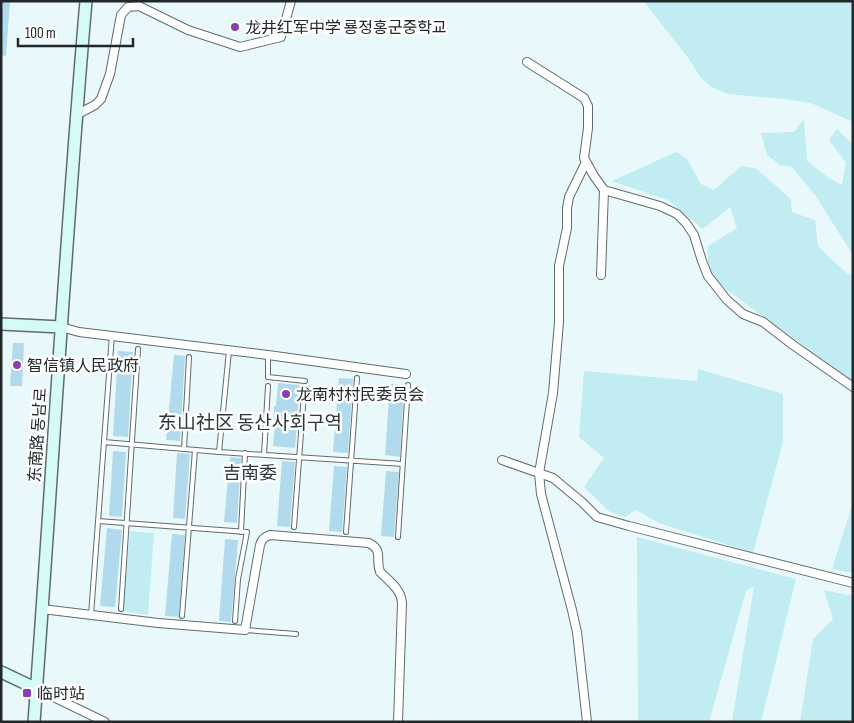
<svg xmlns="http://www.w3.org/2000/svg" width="854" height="723" font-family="'Sofia Sans Condensed','Noto Sans SC','Noto Sans KR',sans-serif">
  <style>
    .green { fill: #c0ecf2 }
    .building { fill: #b1daed }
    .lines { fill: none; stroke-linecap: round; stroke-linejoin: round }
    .lane-casing { stroke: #5f6c6e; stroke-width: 6 }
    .street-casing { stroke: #5f6c6e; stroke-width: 10 }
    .secondary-casing { stroke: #5f6c6e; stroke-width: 14 }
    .lane { stroke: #fff; stroke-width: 4 }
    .street { stroke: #fff; stroke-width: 8 }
    .secondary { stroke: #d6faf6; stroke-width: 11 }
    .poi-dot { fill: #893fb1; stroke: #fff; stroke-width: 2 }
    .labels { text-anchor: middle; stroke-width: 5; stroke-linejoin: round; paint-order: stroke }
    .poi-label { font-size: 16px; fill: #222829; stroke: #fff; text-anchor: start }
    .street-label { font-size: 16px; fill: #222829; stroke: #fff }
    .neighbourhood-label { font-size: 18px; fill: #2c383a; stroke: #fff }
    .quarter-label { font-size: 19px; fill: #2c383a; stroke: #fff }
  </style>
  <rect width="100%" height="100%" fill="#e9f9fb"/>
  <!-- green -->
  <path class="green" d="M641 1H853V122L811 103 784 99 728 94 711 87 700 77 689 59 644 2Z
    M804 119 807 161 829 178 842 185 846 163 829 140 837 129 853 144V255L815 195 792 167 780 165 767 155 761 133 794 132Z
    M676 152 687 159 701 184 714 190 741 166 757 169 791 199 792 212 815 220 818 246 847 274 853 275V382L727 290 708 272V246L737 228 730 207 703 229 668 200 612 181Z
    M698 369 783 394V442L753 553 659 523 636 510 625 517 610 512 584 487 604 458 579 437 584 371 697 381Z
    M853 502V573L832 569Z
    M130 531 154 533 148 615 123 611Z
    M637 537 796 579 761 722H732L754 586 746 591 709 722H638Z
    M824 590 853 596V722H800L813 639 833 619Z"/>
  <!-- building -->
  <path class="building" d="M1 1H10L6 56 1 55Z
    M13 343H24L22 386H10Z
    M118 351 133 352 128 437 113 436Z
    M174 355 185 356 180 441 166 440Z
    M339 378 353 379 348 453 333 452Z
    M278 383 300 385 295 448 273 446 275 425H273L274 406H276Z
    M390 384 404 385 400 457 385 455Z
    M113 451 126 452 122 517 109 516Z
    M177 453 190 454 185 519 173 518Z
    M230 457 241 458 237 523 224 522Z
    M282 461 295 462 290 527 277 526Z
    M334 466 347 467 342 532 329 531Z
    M386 471 399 472 394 537 381 536Z
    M107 528 122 530 115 607 100 606Z
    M172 534 185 535 179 617 165 616Z
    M225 539 238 540 231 622 219 621Z"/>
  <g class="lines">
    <defs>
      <path id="lane" d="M268 355V377L305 381
        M104 442 219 452 403 464
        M184 449 189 357
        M219 452 229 351
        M264 455 268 386
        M98 521 247 532 238 579 235 621
        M294 527 304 393
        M241 532 245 453
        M346 532 357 378
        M398 537 408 385
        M121 609 138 349
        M91 615 112 335
        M182 616 195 450
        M245 630 296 634"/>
      <path id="street" d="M527 62 584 98 588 106V128L584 158 594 176 604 190
        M76 115 95 105 101 99 110 74 121 15 128 7 139 6 188 30 240 47 281 37 291 1
        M586 162 569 197 567 208V228L559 266V322L553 393 539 473 541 494 572 610 577 632 587 722
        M601 275 604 190 660 206 677 214 686 223 694 235 702 261 708 276 727 300 743 314 763 322 793 345 853 387
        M61 327 79 332 268 355 406 374
        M502 460 553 478 582 502 597 517 629 526 853 583
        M42 609 158 623 245 630 260 545C262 539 264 537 270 535L369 543C384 551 375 559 380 572 389 581 401 589 402 603L398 722
        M37 689 105 722"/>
      <path id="secondary" d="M1 324 61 327
        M1 672 37 689
        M34 722C52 482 65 241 86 1"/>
    </defs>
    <!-- lane casing -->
    <use href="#lane" class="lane-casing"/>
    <!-- street casing -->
    <use href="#street" class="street-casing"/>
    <!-- secondary casing -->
    <use href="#secondary" class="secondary-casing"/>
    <!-- lane -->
    <use href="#lane" class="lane"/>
    <!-- street -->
    <use href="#street" class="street"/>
    <!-- secondary -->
    <use href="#secondary" class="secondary"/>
  </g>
  <!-- markers -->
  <g class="poi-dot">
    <circle cx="235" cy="27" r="5"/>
    <circle cx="17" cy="365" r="5"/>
    <circle cx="286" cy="394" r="5"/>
    <rect x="22" y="688" width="10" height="10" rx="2.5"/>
  </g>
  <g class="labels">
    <!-- poi labels -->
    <g class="poi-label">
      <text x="245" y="33">龙井红军中学 룡정홍군중학교</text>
      <text x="27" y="371">智信镇人民政府</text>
      <text x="296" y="400">龙南村村民委员会</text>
      <text x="37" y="699">临时站</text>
    </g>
    <!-- street labels -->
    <g class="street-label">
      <text transform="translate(37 435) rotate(-86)" y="6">东南路 동남로</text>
    </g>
    <!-- neighbourhood labels -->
    <g class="neighbourhood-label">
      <text x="250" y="479">吉南委</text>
    </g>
    <!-- quarter labels -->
    <g class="quarter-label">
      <text x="250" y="429">东山社区 동산사회구역</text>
    </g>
  </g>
  <!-- border -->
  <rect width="854" height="723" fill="none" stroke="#222829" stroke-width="5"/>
  <!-- scale -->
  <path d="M18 38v8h115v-8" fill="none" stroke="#222829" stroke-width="2.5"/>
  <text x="25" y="38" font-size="15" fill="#222829" stroke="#ffffff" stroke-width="4" paint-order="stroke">100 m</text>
</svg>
